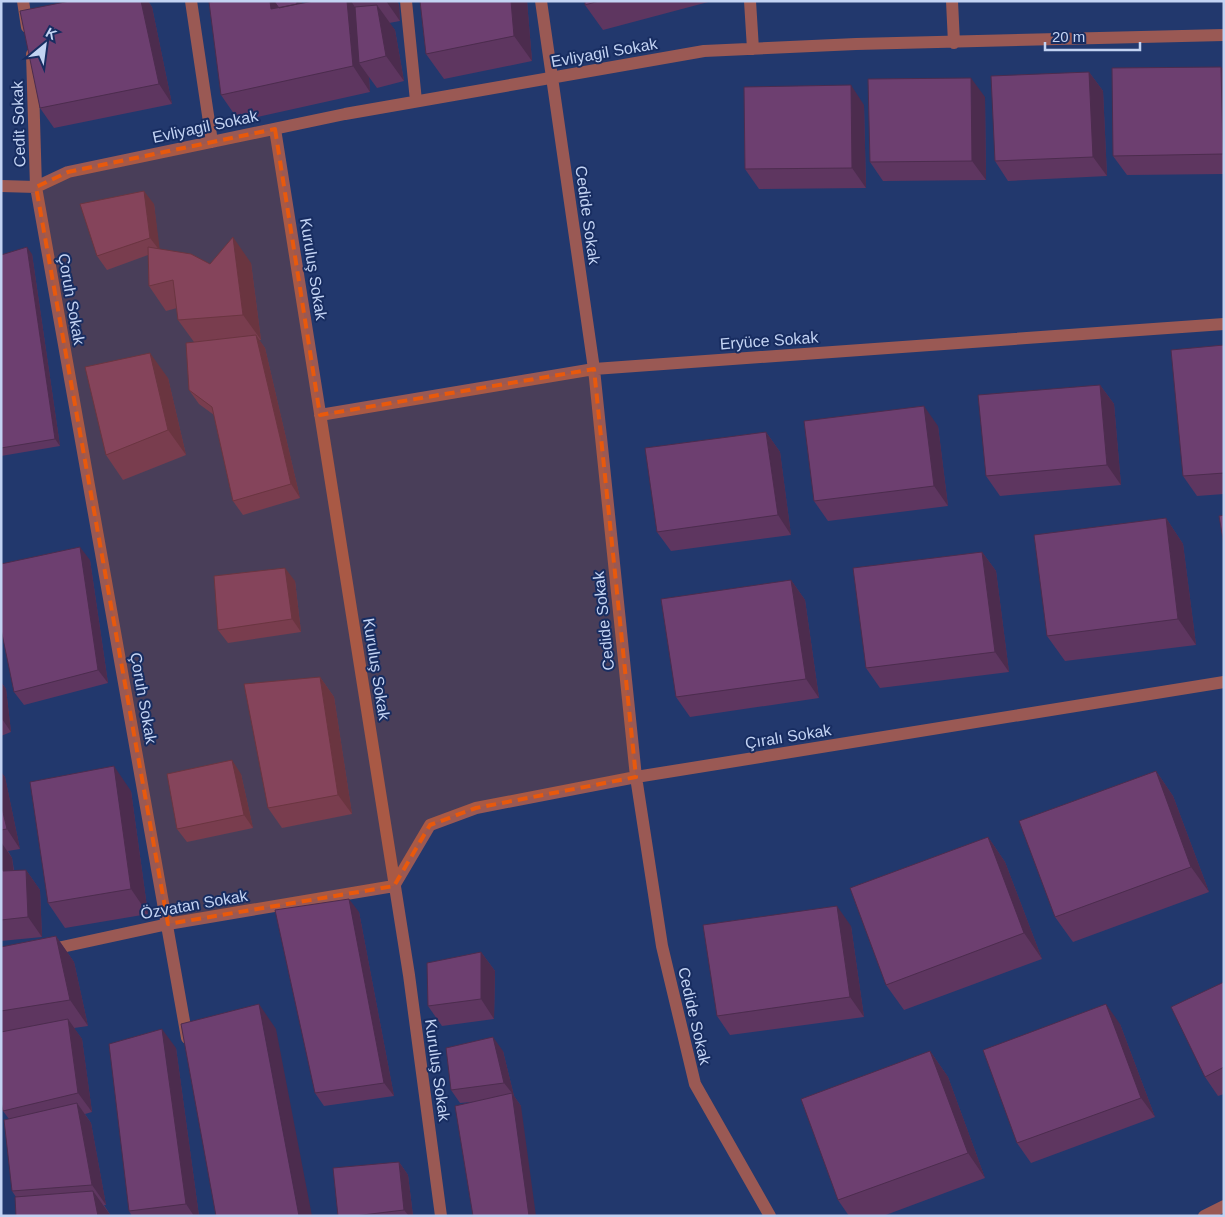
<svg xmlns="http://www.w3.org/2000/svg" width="1225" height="1217" font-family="Arial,sans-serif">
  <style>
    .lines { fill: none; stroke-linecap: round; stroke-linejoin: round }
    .minor { stroke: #9a5954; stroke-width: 12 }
    .wall { fill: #5e3660 }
    .shaded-wall { fill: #4c2c4e }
    .building { fill: #6d3f70; stroke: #4c2c4e }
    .marked { fill: #e8590c; fill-opacity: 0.2; stroke: #e8590c; stroke-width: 4; stroke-dasharray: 10 6; stroke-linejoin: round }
    .labels { text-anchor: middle; stroke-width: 4; stroke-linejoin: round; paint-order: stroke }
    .street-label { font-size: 16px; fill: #c3d3f3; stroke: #182d61 }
  </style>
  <rect width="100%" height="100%" fill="#22386d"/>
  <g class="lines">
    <!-- minor -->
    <path class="minor" d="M23 1 27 27
      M191 1 212 142
      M406 1 416 101
      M541 1 594 369 636 777 662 946 695 1084 770 1216
      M750 1 753 49
      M952 1 954 43
      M32 54 36 187 187 1038
      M275 129 409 975 441 1216
      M1 186 36 187 68 172 345 114 704 51 856 44 1224 35
      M320 415 594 369 1224 324
      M394 886 430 825 476 808 636 777 1224 682
      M48 950 168 924 394 886
      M1204 1216 1224 1206"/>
  </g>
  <!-- wall -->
  <path class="wall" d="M70 1H148L152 7 172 104 54 128 40 108Z
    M218 1H302V4L314 1H397L399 5 400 21 389 23 395 30 404 81 377 88 369 77 370 92 239 121 221 95Z
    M420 1H527L532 61 444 79 426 54Z
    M585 1H712L603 30 585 5Z
    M1221 67 1224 70V174L1127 175 1113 156Z
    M1089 72 1103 91 1107 176 1008 181 995 161Z
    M985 97 986 180 883 181 870 162Z
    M864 105 866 188 759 189 745 169Z
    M154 204 159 249 210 264 251 263 261 340H259L265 348 300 498 243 515 233 501 214 415 199 404 189 390 194 342 178 320 177 308 166 311 149 286 148 255 107 270 97 256Z
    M32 254 60 446 1 456V255Z
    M1224 345V494L1197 496 1183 476Z
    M168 378 186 455 123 480 106 455Z
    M1100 385 1114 404 1121 485 1000 496 986 476Z
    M938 426 948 506 828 521 814 501Z
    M766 432 780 452 791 535 671 551 657 532Z
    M1166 518 1183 544 1196 645 1065 661 1047 636Z
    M982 552 996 571 1009 672 880 688 866 668Z
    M90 560 108 683 24 705 14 692Z
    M791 580 805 600 819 698 690 717 676 697Z
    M295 581 301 632 228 643 218 630Z
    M320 677 334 697 352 814 282 828 268 808Z
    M1 682 6 689 11 732 1 736Z
    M1156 771 1173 796 1209 892 1073 942 1055 917Z
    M1 772 5 777 20 849 8 851 12 858 14 870H26L40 890 42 937 1 941Z
    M241 774 253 828 187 842 177 829Z
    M131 791 148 914 65 928 48 903Z
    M988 837 1005 862 1042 959 904 1010 886 985Z
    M359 912 394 1096 324 1106 315 1093Z
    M851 926 864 1017 730 1035 717 1016Z
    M56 936 74 962 88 1026 74 1028 82 1039 92 1112 85 1114 91 1123 106 1205H104L111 1216 16 1197 12 1191 9 1119 3 1111 1 1102V947Z
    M481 952 495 971 494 1019 442 1026 428 1006Z
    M1224 982V1094L1218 1096 1205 1077Z
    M1120 1024 1155 1117 1031 1163 1017 1143Z
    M176 1048 199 1216H132L129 1211Z
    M503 1051 514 1096 521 1106 472 1102 460 1103 451 1090Z
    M930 1051 948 1077 985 1178 883 1216H849L838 1200Z
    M399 1162 408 1175 413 1216H338Z"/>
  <!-- shaded-wall -->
  <path class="shaded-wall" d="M141 1H148L152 7 172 104 159 84Z
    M270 1H274L287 19 271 9Z
    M297 1H302V16L298 9Z
    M347 1H351L364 21 359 63 369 77 370 92 353 66Z
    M386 1H397L399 5 400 21Z
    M511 1H527L532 61 514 36Z
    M377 5 395 30 404 81 386 56Z
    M1221 67 1224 70V156L1223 154Z
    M1089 72 1103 91 1107 176 1093 157Z
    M971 78 985 97 986 180 972 161Z
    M851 85 864 105 866 188 852 168Z
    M144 191 154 204 160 251 150 238Z
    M233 237 251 263 261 340 243 315Z
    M27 247 32 254 60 446 55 439Z
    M256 335 265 348 300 498 291 484Z
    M150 353 168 378 186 455 168 430Z
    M1100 385 1114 404 1121 485 1107 465Z
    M924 406 938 426 948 506 934 486Z
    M766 432 780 452 791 535 778 515Z
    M1166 518 1183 544 1196 645 1178 619Z
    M80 547 90 560 108 683 98 670Z
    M982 552 996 571 1009 672 995 652Z
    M285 568 295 581 301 632 292 619Z
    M791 580 805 600 819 698 806 679Z
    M320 677 334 697 352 814 338 795Z
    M1 682 6 689 11 732 2 719 1 713Z
    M232 760 241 774 253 828 244 815Z
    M114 766 131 791 148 914 131 889Z
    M1156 771 1173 796 1209 892 1191 867Z
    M1 772 5 777 20 849 7 829 1 804Z
    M988 837 1005 862 1042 959 1024 933Z
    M1 842 12 858 16 890 3 871 1 859Z
    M26 870 40 890 42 937 28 917Z
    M349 899 359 912 394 1096 384 1083Z
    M837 906 851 926 864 1017 850 997Z
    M56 936 74 962 88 1026 70 1000Z
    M481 952 495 971 494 1019 481 999Z
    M259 1004 276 1029 312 1216H299Z
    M1106 1004 1120 1024 1155 1117 1141 1098Z
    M68 1019 82 1039 92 1112 78 1093Z
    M162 1029 176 1048 199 1216H194L186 1204Z
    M493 1037 503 1051 514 1096 521 1106 536 1216H529L512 1093 504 1083Z
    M930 1051 948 1077 985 1178 968 1153Z
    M77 1103 91 1123 106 1205 92 1185Z
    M399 1162 408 1175 413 1216H409L404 1210Z
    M93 1191 111 1216H98Z"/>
  <!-- building -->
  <path class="building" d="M70 1H141L159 84 40 108 20 11Z
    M218 1H270L271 9 314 1H347L353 66 221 95 209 2Z
    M274 1H297V4L279 8Z
    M420 1H511L514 36 426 54Z
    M585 1H599L585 5Z
    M377 5 386 56 359 63 355 7Z
    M1221 67 1223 154 1113 156 1112 68Z
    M1089 72 1093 157 995 161 991 76Z
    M971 78 972 161 870 162 868 79Z
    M851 85 852 168 745 169 744 87Z
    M144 191 150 238 97 256 80 204Z
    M233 237 243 315 178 320 173 280 149 286 148 247 191 254 210 264Z
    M27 247 55 439 1 448V255Z
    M256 335 291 484 233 501 212 407 189 390 186 343Z
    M1224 345V473L1183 476 1171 350Z
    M150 353 168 430 106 455 85 367Z
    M1100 385 1107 465 986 476 978 395Z
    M924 406 934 486 814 501 804 421Z
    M766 432 778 515 657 532 645 448Z
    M1224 515V545L1219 516Z
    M1166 518 1178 619 1047 636 1034 535Z
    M80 547 98 670 14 692 1 629V564Z
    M982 552 995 652 866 668 853 568Z
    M285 568 292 619 218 630 214 576Z
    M791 580 806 679 676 697 661 599Z
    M320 677 338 795 268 808 244 684Z
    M232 760 244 815 177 829 167 774Z
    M114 766 131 889 48 903 30 782Z
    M1156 771 1191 867 1055 917 1019 821Z
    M1 804 7 829 1 830Z
    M988 837 1024 933 886 985 850 888Z
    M1 859 3 871 26 870 28 917 1 920Z
    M349 899 384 1083 315 1093 275 910Z
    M837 906 850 997 717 1016 703 925Z
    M56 936 70 1000 1 1011V947Z
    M481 952V999L428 1006 427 963Z
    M1224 982V1067L1205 1077 1171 1007Z
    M259 1004 299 1216H216L181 1024Z
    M1106 1004 1141 1098 1017 1143 983 1050Z
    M68 1019 78 1093 3 1111 1 1102V1032Z
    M162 1029 186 1204 129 1211 109 1044Z
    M493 1037 504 1083 451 1090 446 1048Z
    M930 1051 968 1153 838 1200 801 1099Z
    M512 1093 529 1216H473L455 1106Z
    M77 1103 92 1185 12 1191 4 1120Z
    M399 1162 404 1210 354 1216H338L333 1168Z
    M93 1191 98 1216H16L15 1197Z"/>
  <!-- marked area -->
  <path class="marked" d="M275 129 320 415 594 369 636 777 476 808 430 825 394 886 168 924 36 187 68 172Z"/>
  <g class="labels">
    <!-- street labels -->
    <g class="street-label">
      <text transform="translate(604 52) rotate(-10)" y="6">Evliyagil Sokak</text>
      <text transform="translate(18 124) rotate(-92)" y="6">Cedit Sokak</text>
      <text transform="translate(205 126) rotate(-12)" y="6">Evliyagil Sokak</text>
      <text transform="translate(588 215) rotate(82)" y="6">Cedide Sokak</text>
      <text transform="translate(314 269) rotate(81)" y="6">Kuruluş Sokak</text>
      <text transform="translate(72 299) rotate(80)" y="6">Çoruh Sokak</text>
      <text transform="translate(769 340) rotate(-4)" y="6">Eryüce Sokak</text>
      <text transform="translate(603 621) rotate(-96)" y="6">Cedide Sokak</text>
      <text transform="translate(377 669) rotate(81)" y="6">Kuruluş Sokak</text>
      <text transform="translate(144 698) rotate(80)" y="6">Çoruh Sokak</text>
      <text transform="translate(788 736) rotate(-9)" y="6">Çıralı Sokak</text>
      <text transform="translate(194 904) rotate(-10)" y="6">Özvatan Sokak</text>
      <text transform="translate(695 1016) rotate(77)" y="6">Cedide Sokak</text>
      <text transform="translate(438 1070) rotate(82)" y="6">Kuruluş Sokak</text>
    </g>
  </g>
  <!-- border -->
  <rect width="1225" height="1217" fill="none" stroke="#c3d3f3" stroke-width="5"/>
  <!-- north arrow -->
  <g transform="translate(45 45) rotate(29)" stroke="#182d61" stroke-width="4" paint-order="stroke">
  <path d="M0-4L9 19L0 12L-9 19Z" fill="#c3d3f3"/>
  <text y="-8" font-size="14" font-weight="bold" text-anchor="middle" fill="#c3d3f3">K</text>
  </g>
  <!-- scale -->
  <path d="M1045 42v8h95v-8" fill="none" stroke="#c3d3f3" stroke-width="2.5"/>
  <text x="1052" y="42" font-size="15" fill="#c3d3f3" stroke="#182d61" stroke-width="4" paint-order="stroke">20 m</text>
</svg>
